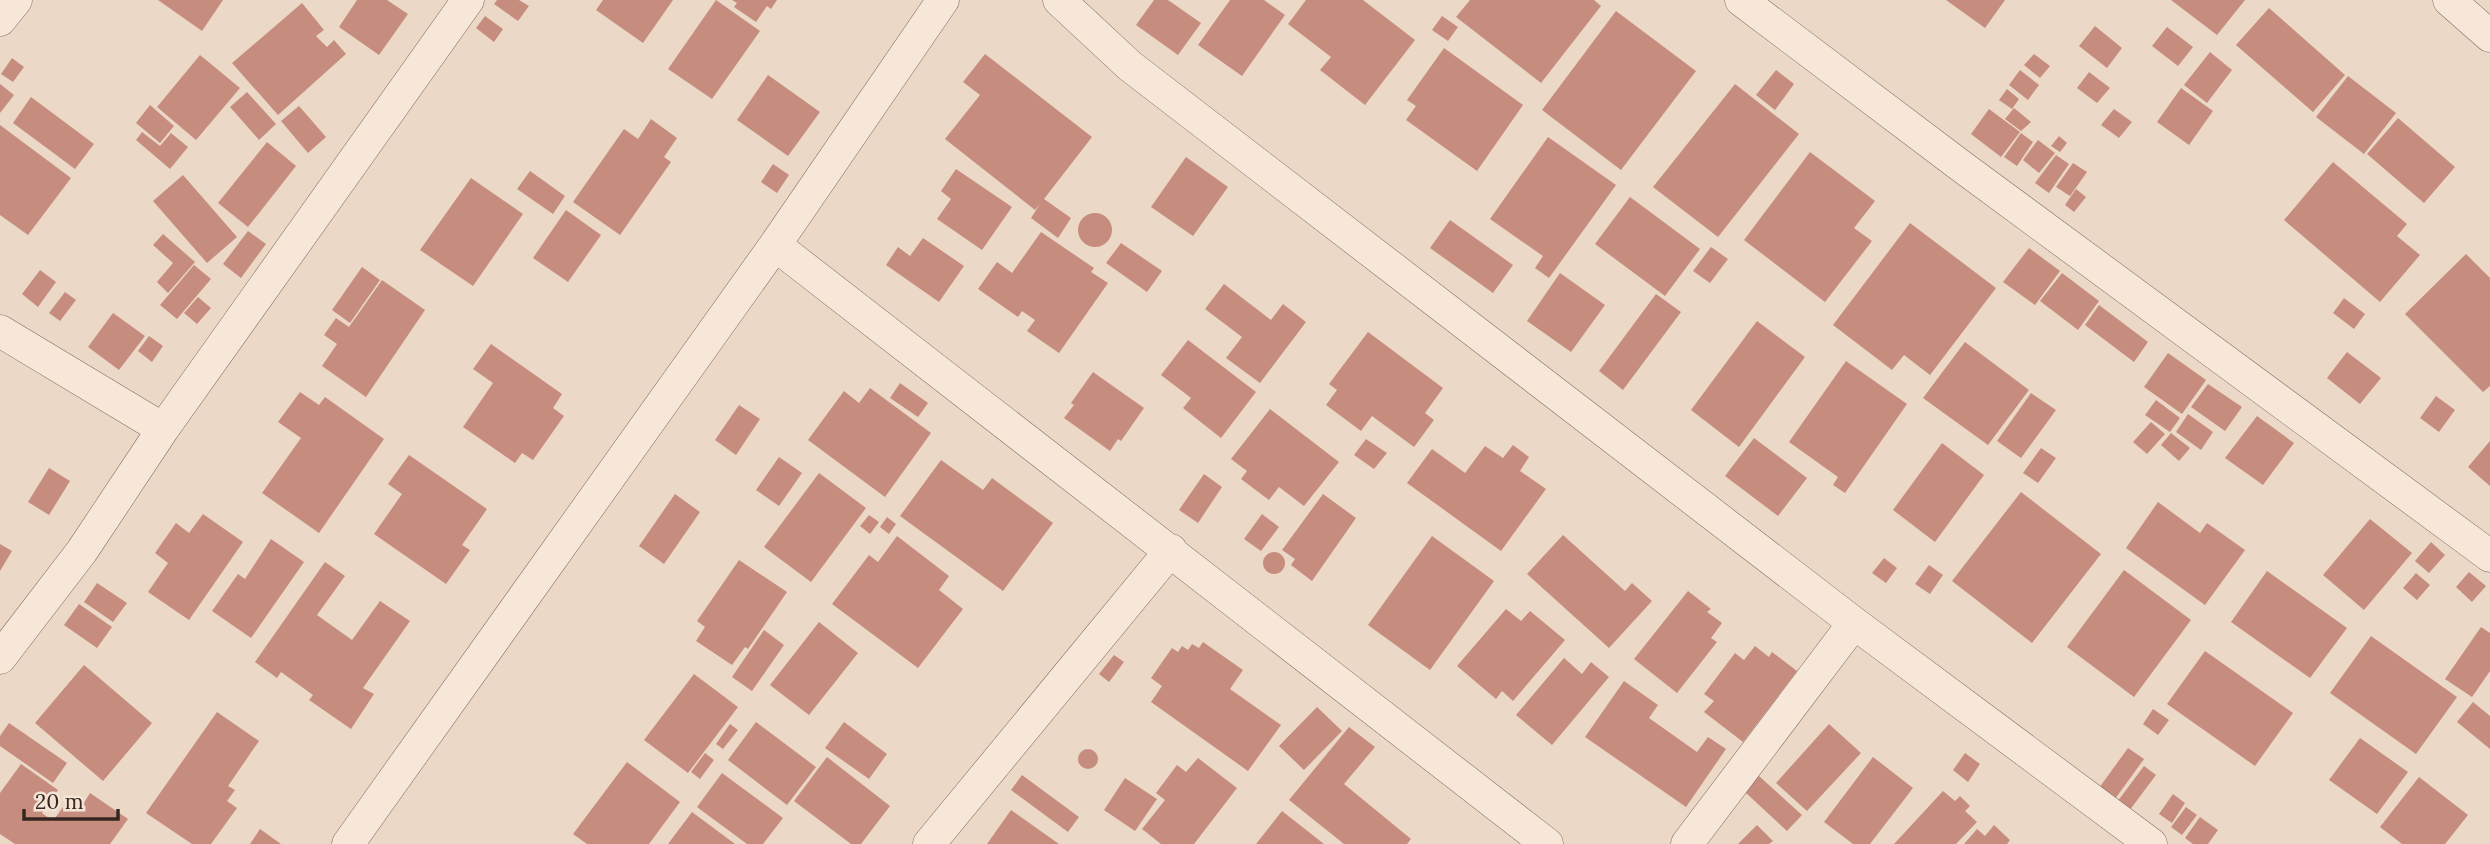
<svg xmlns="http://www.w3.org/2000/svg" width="2490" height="844" font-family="Lora,serif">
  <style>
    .building { fill: #c68d7f }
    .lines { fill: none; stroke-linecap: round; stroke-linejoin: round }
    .street-casing { stroke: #856a5d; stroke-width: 33 }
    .street { stroke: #f6e7d9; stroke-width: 32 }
  </style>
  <rect width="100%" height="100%" fill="#ebd8c7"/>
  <!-- building -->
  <path class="building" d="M158 0H223L202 31Z
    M357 0H387L408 14 379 55 339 27Z
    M497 0H519L529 6 518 21 494 4Z
    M603 0H673L643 43 596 10Z
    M716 0 760 31 712 99 668 69Z
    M732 0H777L771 9 767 6 756 22 734 7 737 3Z
    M1154 0H1168L1201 23 1178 55 1136 25Z
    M1230 0H1264L1285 15 1242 76 1198 45Z
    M1306 0H1363L1415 40 1365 105 1320 70 1331 57 1288 24Z
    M1470 0H1594L1601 6 1541 83 1456 17Z
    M1946 0H2005L1985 28Z
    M2171 0H2245L2217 35Z
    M302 3 324 30 316 36 327 47 334 40 346 54 278 115 232 63Z
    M2269 8 2345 75 2313 112 2236 45Z
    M1616 11 1696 71 1621 170 1542 110Z
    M485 16 503 29 494 42 476 28Z
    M1442 16 1458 27 1448 41 1432 30Z
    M2095 26 2122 48 2107 68 2079 46Z
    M2167 27 2193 47 2178 66 2152 46Z
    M1444 48 1523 105 1477 171 1406 120 1416 106 1407 100Z
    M2210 52 2232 70 2207 103 2184 85Z
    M985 54 1092 137 1044 199 1071 218 1058 238 1031 218 1040 204 1035 210 945 139 980 95 963 82Z
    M2034 54 2050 66 2040 78 2024 65Z
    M200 55 240 88 196 140 157 107Z
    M12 58 24 67 13 82 1 74Z
    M1776 70 1794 84 1775 110 1756 95Z
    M2020 70 2039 85 2028 100 2009 85Z
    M2089 72 2110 88 2097 103 2077 88Z
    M768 75 820 112 788 156 737 120Z
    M2348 76 2396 113 2364 154 2316 117Z
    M0 84 14 95 0 113Z
    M1735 84 1799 134 1718 237 1653 187Z
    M2181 88 2213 111 2189 145 2157 122Z
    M2007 89 2019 99 2012 109 1999 100Z
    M247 92 276 124 259 140 230 107Z
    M31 97 94 144 75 169 13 123Z
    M150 105 174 126 160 143 136 123Z
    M299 106 326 137 308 153 281 121Z
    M2014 108 2031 122 2021 131 2005 119Z
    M1989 109 2020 132 2001 157 1971 134Z
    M2114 109 2132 122 2119 138 2101 125Z
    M2398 118 2455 167 2424 203 2367 154Z
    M651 119 677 138 664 157 671 162 620 235 573 202 624 129 638 139Z
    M0 125 71 178 28 235 0 215Z
    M142 132 160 146 171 133 188 147 170 169 136 140Z
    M2021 133 2033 142 2017 166 2004 157Z
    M2059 136 2067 143 2060 152 2051 146Z
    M1548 137 1616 185 1549 278 1535 268 1543 256 1490 219Z
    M2038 140 2055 153 2039 173 2023 160Z
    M267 142 296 166 248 227 218 203Z
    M1810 152 1875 201 1854 228 1872 241 1825 302 1744 240Z
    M2056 155 2069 164 2049 193 2035 183Z
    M1186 157 1228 187 1193 236 1151 207Z
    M2333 162 2407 224 2397 236 2420 255 2380 302 2284 220Z
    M2073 163 2087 172 2070 196 2056 187Z
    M773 164 789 175 777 193 761 182Z
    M956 169 1012 207 982 250 937 219 951 199 941 191Z
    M530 171 565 196 553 214 517 189Z
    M183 175 237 237 207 263 153 201Z
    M471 178 523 214 473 286 420 250Z
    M2076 189 2086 197 2074 212 2065 205Z
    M1630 197 1700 249 1665 296 1595 244Z
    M566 210 601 235 568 282 533 258Z
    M1078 230a17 17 0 1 1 34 0a17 17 0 1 1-34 0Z
    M1450 220 1513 265 1493 293 1430 248Z
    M1910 223 1996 288 1930 375 1904 355 1892 370 1833 325Z
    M248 231 266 244 241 278 223 264Z
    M1041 232 1094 268 1091 272 1108 283 1059 353 1027 331 1035 320 1022 311 1018 317 978 289 997 262 1012 273Z
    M163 234 195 262 168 293 157 282 173 263 153 245Z
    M923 238 964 266 939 302 886 265 898 247 910 256Z
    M1121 243 1162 271 1147 292 1106 263Z
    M1711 247 1728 259 1710 283 1693 271Z
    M2029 248 2060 271 2035 305 2003 282Z
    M2466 254 2490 278V386L2483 392 2405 314Z
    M194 265 211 279 177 319 160 305Z
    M362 267 380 280 350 323 332 310Z
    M40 270 56 282 38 307 22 294Z
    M1560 273 1605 305 1571 352 1527 321Z
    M2062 273 2099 301 2078 330 2040 301Z
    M382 280 425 310 366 397 322 366 337 344 324 335 336 318 349 327Z
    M1224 284 1271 320 1283 304 1306 322 1260 383 1226 358 1242 337 1205 309Z
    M65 292 76 300 60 321 49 313Z
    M1656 294 1681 312 1623 390 1599 371Z
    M198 297 211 308 197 324 184 313Z
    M2344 298 2365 314 2354 329 2333 313Z
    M2099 305 2148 342 2134 362 2085 325Z
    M113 313 145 336 119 370 88 347Z
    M1757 321 1805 357 1739 447 1691 410Z
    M1368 332 1443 388 1425 413 1434 420 1414 447 1372 416 1361 431 1326 405 1337 390 1329 384Z
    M149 336 163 346 152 362 138 351Z
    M1188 340 1256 392 1221 438 1183 408 1191 398 1161 375Z
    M1965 342 2029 390 1988 445 1923 398Z
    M491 344 562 394 553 408 564 416 533 460 522 453 515 463 463 427 493 383 473 369Z
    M2347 352 2381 378 2360 404 2327 378Z
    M2168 353 2206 380 2182 414 2144 387Z
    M1846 361 1907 404 1845 493 1833 485 1838 477 1789 442Z
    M1093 372 1144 408 1121 441 1118 439 1110 451 1064 418 1074 405 1071 403Z
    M900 383 928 403 918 417 890 398Z
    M2208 384 2242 407 2225 431 2191 407Z
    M870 388 931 433 885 497 808 440 844 391 859 403Z
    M300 392 319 405 325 397 384 439 319 533 262 493 301 438 278 422Z
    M2031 393 2056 410 2021 458 1997 441Z
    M2436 396 2455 410 2439 432 2420 418Z
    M2156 400 2180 418 2170 432 2145 415Z
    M739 405 760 419 736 455 715 440Z
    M1270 409 1339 462 1304 506 1279 487 1269 500 1241 479 1247 471 1231 459Z
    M2188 414 2213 432 2201 450 2176 432Z
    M2257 416 2294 443 2263 485 2225 458Z
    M2151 422 2165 434 2147 454 2133 442Z
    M2171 433 2190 448 2179 461 2161 445Z
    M1754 438 1807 478 1778 516 1725 476Z
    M1366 439 1387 453 1374 469 1354 455Z
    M2490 441V486L2468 467Z
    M1942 443 1984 475 1935 542 1893 510Z
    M1513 445 1529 457 1520 471 1546 489 1501 551 1407 483 1432 449 1465 473 1485 446 1503 458Z
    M2041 448 2056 458 2038 483 2023 473Z
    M409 455 487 509 462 545 470 550 446 584 374 534 402 494 388 484Z
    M779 457 802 473 779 506 756 490Z
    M941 460 983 490 992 478 1053 523 1003 591 900 516Z
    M49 468 70 481 49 515 28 502Z
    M819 473 866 508 811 582 764 547Z
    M1204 474 1222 487 1198 523 1179 510Z
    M2021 492 2101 554 2032 643 1952 581Z
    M675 494 700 512 664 564 639 546Z
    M1323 494 1356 518 1312 581 1291 565 1295 559 1282 550Z
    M2158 502 2200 533 2207 523 2245 550 2205 605 2126 548Z
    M203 514 243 542 189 620 148 592 168 563 155 553 176 523 189 533Z
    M1262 514 1279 527 1261 551 1244 539Z
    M869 515 879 522 870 534 860 526Z
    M887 517 896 524 889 534 880 527Z
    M2370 519 2412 553 2364 610 2323 575Z
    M1563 535 1625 591 1632 583 1652 601 1609 648 1527 574Z
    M897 536 949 576 939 590 963 609 918 668 832 604 869 555 878 562Z
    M1432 536 1494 581 1430 670 1368 625Z
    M271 539 304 562 251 638 212 611 238 574 245 579Z
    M2431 542 2445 555 2429 573 2415 561Z
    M0 544 12 551 0 571Z
    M1263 563a11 11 0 1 1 22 0a11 11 0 1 1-22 0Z
    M1884 558 1897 568 1886 583 1872 573Z
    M739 560 787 592 748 649 745 647 732 665 696 641 705 627 697 621Z
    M325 562 345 576 317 615 352 640 380 601 410 621 363 688 374 694 351 729 309 700 313 695 281 672 277 678 255 662Z
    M1929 565 1943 575 1930 594 1915 584Z
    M2124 570 2191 620 2134 697 2067 647Z
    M2267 571 2347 628 2310 678 2231 622Z
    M2469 572 2486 586 2472 602 2456 587Z
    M2416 573 2430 585 2417 600 2403 588Z
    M97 583 127 603 113 622 84 602Z
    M1688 591 1711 609 1707 612 1722 623 1711 638 1717 642 1677 693 1634 659Z
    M79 604 112 627 97 648 64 625Z
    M1506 609 1521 621 1530 611 1565 640 1513 701 1502 691 1496 699 1457 666Z
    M819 622 858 653 809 715 770 685Z
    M2481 627 2490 633V671L2472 697 2445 679Z
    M764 630 784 645 752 691 732 677Z
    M2371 636 2457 697 2416 754 2330 693Z
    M1203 642 1243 670 1230 689 1281 725 1248 771 1151 702 1162 686 1151 678 1172 648 1178 652 1182 646 1188 650 1192 644 1199 648Z
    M1755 646 1769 657 1772 652 1797 671 1743 742 1704 712 1714 701 1704 694 1735 653 1744 660Z
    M2205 651 2293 713 2255 766 2167 704Z
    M1114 655 1124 662 1109 682 1099 674Z
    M1564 658 1582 674 1591 662 1609 677 1552 745 1516 715Z
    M84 665 152 723 103 781 35 723Z
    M694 674 738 707 688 773 644 740Z
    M1624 681 1658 705 1649 718 1697 752 1708 737 1726 749 1686 807 1585 737Z
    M2473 702 2490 716V749L2457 722Z
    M1317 707 1342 731 1304 770 1279 746Z
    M2153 709 2169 720 2158 735 2143 724Z
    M217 712 259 741 228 786 235 790 227 801 237 808 211 844H192L146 813Z
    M756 722 816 767 787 805 728 760Z
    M844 722 887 754 869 779 825 748Z
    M9 723 67 763 53 783 0 746V736Z
    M730 724 738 730 723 749 716 744Z
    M1829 724 1861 753 1807 811 1776 783Z
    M1349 727 1375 747 1344 784 1411 839 1407 844H1344L1289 800Z
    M2360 738 2408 772 2377 814 2329 780Z
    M2128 748 2144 759 2115 799 2099 788Z
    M1078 759a10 10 0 1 1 20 0a10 10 0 1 1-20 0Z
    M705 753 714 760 700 779 691 772Z
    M1965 753 1980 764 1968 782 1953 770Z
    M827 757 890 806 861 844H851L794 801Z
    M1873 757 1913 788 1870 844H1853L1824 822Z
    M1198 758 1237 788 1194 844H1161L1142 829 1165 800 1156 793 1177 765 1186 772Z
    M627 762 680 802 649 844H587L573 834Z
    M21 764 58 790 42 813 53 821 70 797 82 806 90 793 128 819 110 844H15L0 834V793Z
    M2144 766 2156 775 2129 811 2117 802Z
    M722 773 783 818 763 844H747L697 807Z
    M1022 775 1079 817 1068 832 1011 790Z
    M1759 776 1802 815 1787 831 1745 792Z
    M2419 777 2468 815 2445 844H2402L2380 827Z
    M1125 778 1157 799 1135 831 1104 810Z
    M1943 791 1955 801 1960 796 1970 806 1965 811 1977 822 1956 844H1894Z
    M2173 794 2185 803 2172 823 2159 814Z
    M2186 807 2197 815 2182 835 2171 827Z
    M1011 810 1059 844H987Z
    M1282 811 1324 844H1256Z
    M692 812 735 844H668Z
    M2200 817 2218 830 2208 844H2193L2185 838Z
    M1757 825 1773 841 1769 844H1738Z
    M1994 825 2010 840 2007 844H1964L1977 829 1985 836Z
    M260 829 281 844H250Z"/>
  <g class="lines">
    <defs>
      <path id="street" d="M1059 0 1130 66 1854 623 2151 844
        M1741 0 1961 166 2490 556
        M2449 0 2490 36
        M0 20 16 0
        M775 245 1547 844
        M0 331 163 429
        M0 658 82 551 163 429 468 0
        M348 844 775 245 943 0
        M929 844 1171 550
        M1687 844 1854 623"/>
    </defs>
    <!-- street casing -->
    <use href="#street" class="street-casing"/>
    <!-- street -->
    <use href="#street" class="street"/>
  </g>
  <!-- scale -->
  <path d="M24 809v10h94v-10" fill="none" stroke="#362620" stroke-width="3.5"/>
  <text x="35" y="809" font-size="21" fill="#362620" stroke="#f3e4d6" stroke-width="5" paint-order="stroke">20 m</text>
</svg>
